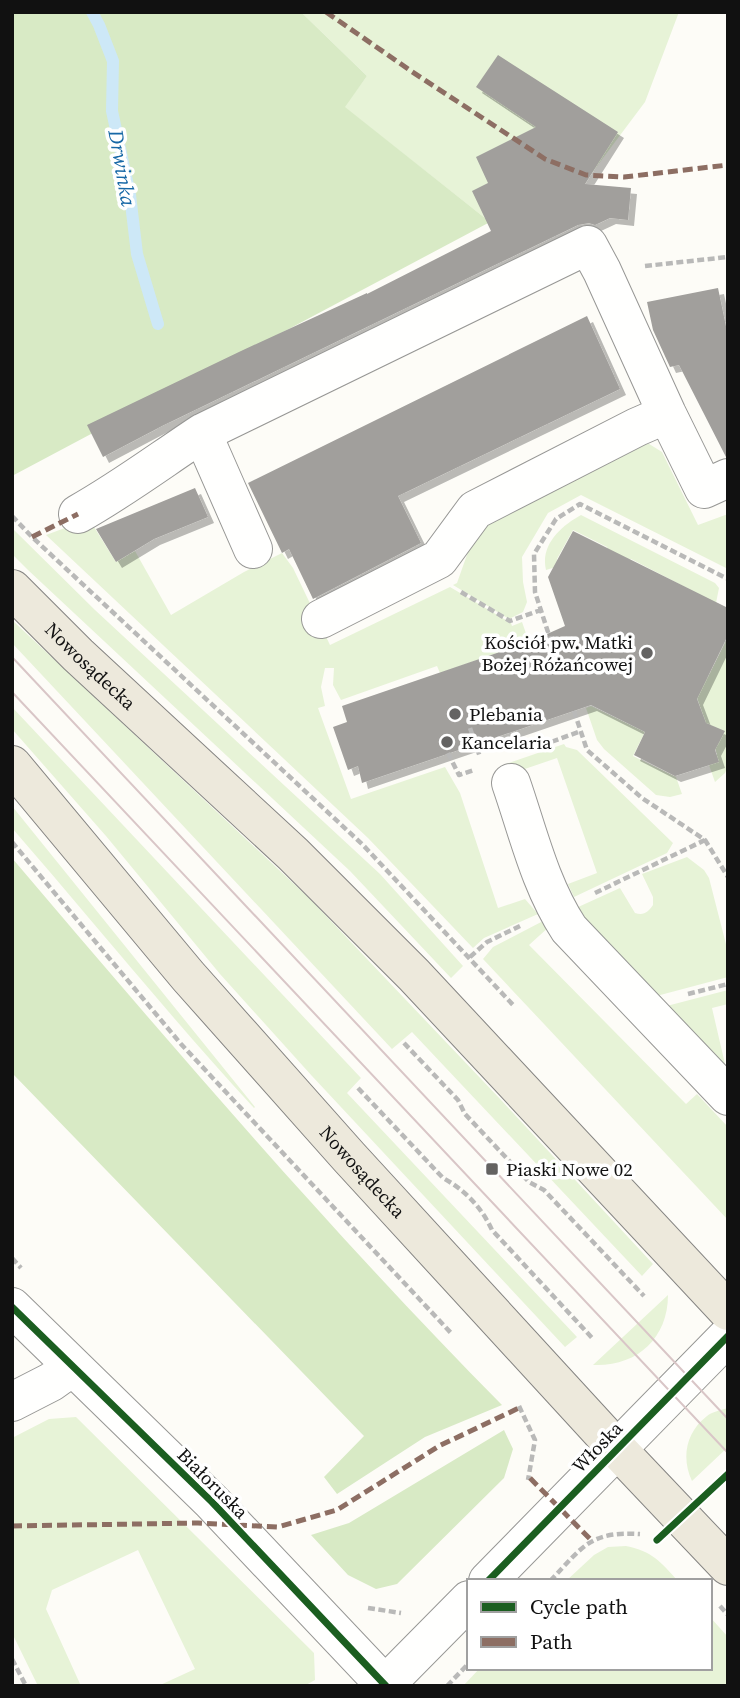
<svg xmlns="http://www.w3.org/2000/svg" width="740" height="1698" font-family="'Source Serif 4',serif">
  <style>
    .green { fill: #e7f3d7 }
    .forest { fill: #d8eac5 }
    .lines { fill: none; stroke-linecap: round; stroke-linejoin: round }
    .stream { stroke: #cde8f7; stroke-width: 12 }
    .building { fill: #a19f9c; filter: url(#shadow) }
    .minor-casing { stroke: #979795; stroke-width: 40 }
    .major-casing { stroke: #858482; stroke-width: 40 }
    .path { stroke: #b9b9b8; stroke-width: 4.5; stroke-dasharray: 7 3.5; stroke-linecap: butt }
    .minor { stroke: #fffffe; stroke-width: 38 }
    .major { stroke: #ede9dc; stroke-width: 38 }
    .tram { stroke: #d9c6c7; stroke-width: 2 }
    .quiet { stroke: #8d6e63; stroke-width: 5; stroke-dasharray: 10 5; stroke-linecap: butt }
    .cycleway-casing { stroke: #fff; stroke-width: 11 }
    .cycleway { stroke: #1b5e20; stroke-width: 7 }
    .poi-dot { fill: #646362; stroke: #fff; stroke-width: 2.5 }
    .labels { text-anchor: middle; stroke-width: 7; stroke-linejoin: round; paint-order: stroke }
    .poi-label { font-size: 19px; fill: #111; stroke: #fff; text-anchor: start }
    .street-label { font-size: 19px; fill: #111; stroke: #fff }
    .water-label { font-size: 21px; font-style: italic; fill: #1768a6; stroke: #fff }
  </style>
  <defs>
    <filter id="shadow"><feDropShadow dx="6" dy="6" stdDeviation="0" flood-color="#0004"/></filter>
  </defs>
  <rect width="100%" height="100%" fill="#fdfcf7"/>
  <!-- green -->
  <path class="green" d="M301 12H679L645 102 582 186 490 222 344 107 367 76Z
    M646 442 662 452 698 525 728 514V569L581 495 548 513 522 557 523 582 527 602 523 612 509 619 453 585 457 583 479 521Z
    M581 515 715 583 719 588 716 603 631 559 615 567 607 547 573 530 557 559 559 566 546 570C540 545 561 526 581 515Z
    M89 519 116 562 135 551 171 615 244 572 282 553 293 568 330 645 450 587 511 623 512 626 522 622 529 642 440 673 437 666 341 700 333 685 334 668H325L321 687 325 706 318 708 351 799 445 767 460 793 498 908 525 899 538 914 484 938 473 948 368 838 46 535Z
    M12 528 95 610 380 874 463 966 451 978 350 871 28 570 12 554Z
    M12 620 310 899 502 1101 653 1264 642 1276 412 1032 392 1049 12 643Z
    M728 637V766L725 773 715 782 709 765 717 754 715 748 719 742 714 727 706 724 696 695 709 675Z
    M591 706 645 732 633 756 676 777 682 794 670 797 656 795 604 749 597 740 586 708Z
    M12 707 361 1078 347 1093 577 1337 565 1347 312 1076 220 974 106 836 12 729Z
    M564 744 566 747 577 750 673 843 667 853 574 897 568 884 597 873 557 758 516 772 503 765Z
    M12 806 255 1107 254 1108C170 1017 93 921 12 828Z
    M687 857 704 870 709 878 728 952V977L649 998 576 908 620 888 635 913C644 916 648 912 653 905V897L642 874Z
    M545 920 550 926 529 945 686 1104 697 1094 728 1127V1220L483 959 493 947Z
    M728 990V1004L712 1008 728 1077 659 1008Z
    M668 1295C668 1339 636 1367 593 1365Z
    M728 1408V1447L692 1481C681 1458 686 1432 707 1416 712 1412 721 1410 728 1408Z
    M76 1417 314 1653 315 1680 304 1686H158L195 1669 138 1550 52 1590 46 1609 81 1686H38L12 1633V1438L49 1419Z
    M626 1546C652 1551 661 1562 678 1581H566L594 1555 608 1547Z
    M710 1617 728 1637V1686H463L480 1668H710Z"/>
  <!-- forest -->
  <path class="forest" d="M12 12H301L367 76 345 107 490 222 12 476Z
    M12 858C171 1045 330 1231 502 1405L425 1437 337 1494 324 1477 364 1436 12 1073Z
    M504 1430 513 1449 504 1478 397 1584 376 1589 348 1575 311 1535 349 1523Z"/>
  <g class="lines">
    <!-- stream -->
    <path class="stream" d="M92 12 99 25 113 61 112 111 130 195 137 254 158 324"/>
  </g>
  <!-- building -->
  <path class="building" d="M498 55 618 132 585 184 631 188 628 220 610 218 595 225 589 223 578 225 162 426 103 457 87 425 241 351 367 293V294L491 231 472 191 488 183 476 157 536 127 476 87Z
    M718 288 728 336V457H726L679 365 670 367 653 330 647 302Z
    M587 316 620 389 398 496 421 543 313 599 289 549 282 553 248 483Z
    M195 488 208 517 154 539 116 562 96 529Z
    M573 531 728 608V635L697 699 706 723 725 731 715 750 719 762 675 776 634 755 645 732 591 705 362 783 358 766 348 770 333 727 347 722 342 706 529 642 565 626 548 577Z"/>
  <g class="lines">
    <defs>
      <path id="minor" d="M78 514C121 490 161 460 202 433
        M253 549 202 433 588 245 602 271 667 414 704 489 728 478
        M321 619 439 559 475 510 637 427 667 414
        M511 783C528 832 540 885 569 929L728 1096
        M12 1307 212 1502 386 1686
        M12 1402 51 1382 72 1367
        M488 1581 728 1336
        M384 1686 469 1600"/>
      <g id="major">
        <path id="s1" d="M12 589 78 655 293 854 414 975 728 1311"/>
        <path id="s2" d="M12 765 188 976 349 1157 617 1449 728 1566"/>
      </g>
    </defs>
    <!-- minor casing -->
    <use href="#minor" class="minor-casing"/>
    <!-- major casing -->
    <use href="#major" class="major-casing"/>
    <!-- path -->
    <path class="path" d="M645 266 728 257
      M12 516 32 537 363 845 514 1006
      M461 592 510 621 541 610
      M558 663 535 592 534 554 556 519 580 504 728 579
      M574 711 587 750 642 798 705 840 728 877
      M470 728 480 757
      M532 749 581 731
      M448 753 459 775 474 770
      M12 842 181 1044 451 1333
      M595 893 705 840
      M470 957 487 942 520 926
      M688 994 728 984
      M404 1043 458 1100 465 1114 529 1182 544 1190 644 1296
      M358 1088 443 1178C465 1190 482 1208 492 1230L594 1340
      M12 1258 21 1268
      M519 1406 535 1440 528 1480
      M550 1581C583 1547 589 1531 640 1534
      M720 1606 728 1615
      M368 1608 401 1613
      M12 1659 26 1686
      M447 1686 469 1663"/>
    <!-- minor -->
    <use href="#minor" class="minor"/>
    <!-- major -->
    <use href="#major" class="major"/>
    <!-- tram -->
    <path class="tram" d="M12 657 728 1419
      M12 692 728 1453"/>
    <!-- quiet -->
    <path class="quiet" d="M326 12 411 71 545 159 586 175 624 177 728 165
      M32 537 78 514
      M530 1478 591 1540
      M12 1526 198 1523 278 1527 337 1510 439 1446 521 1407"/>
    <defs>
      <path id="cycleway" d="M12 1307 212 1502 386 1686
        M657 1540 728 1474
        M488 1581 728 1336"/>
    </defs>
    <!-- cycleway casing -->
    <use href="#cycleway" class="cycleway-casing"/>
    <!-- cycleway -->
    <use href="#cycleway" class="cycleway"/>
  </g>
  <!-- markers -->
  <g class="poi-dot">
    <circle cx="647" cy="653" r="7"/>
    <circle cx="455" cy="714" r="7"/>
    <circle cx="447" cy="742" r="7"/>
    <rect x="485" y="1162" width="14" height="14" rx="3.5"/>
  </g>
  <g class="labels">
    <!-- poi labels -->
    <g class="poi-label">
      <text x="633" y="649" text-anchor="end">Kościół pw. Matki<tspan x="633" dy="22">Bożej Różańcowej</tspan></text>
      <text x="469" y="721">Plebania</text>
      <text x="461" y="749">Kancelaria</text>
      <text x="506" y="1176">Piaski Nowe 02</text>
    </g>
    <!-- street labels -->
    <g class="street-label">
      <text dy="7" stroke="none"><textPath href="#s1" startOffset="110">Nowosądecka</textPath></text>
      <text dy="7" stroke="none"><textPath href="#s2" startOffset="537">Nowosądecka</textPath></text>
      <text transform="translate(597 1447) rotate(-46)" y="7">Włoska</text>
      <text transform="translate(213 1483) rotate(45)" y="7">Białoruska</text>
    </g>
    <!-- water labels -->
    <g class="water-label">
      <text transform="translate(122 168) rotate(80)" y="7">Drwinka</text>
    </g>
  </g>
  <!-- border -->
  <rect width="740" height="1698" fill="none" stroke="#111111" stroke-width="28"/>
  <!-- legend -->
  <rect x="467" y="1579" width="245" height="91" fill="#ffffff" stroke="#a0a0a0" stroke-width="2"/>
  <rect x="481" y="1602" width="35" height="10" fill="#1b5e20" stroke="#a0a0a0" stroke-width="2"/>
  <text x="530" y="1614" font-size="21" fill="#111111">Cycle path</text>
  <rect x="481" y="1637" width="35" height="10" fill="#8d6e63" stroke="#a0a0a0" stroke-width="2"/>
  <text x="530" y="1649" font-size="21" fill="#111111">Path</text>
</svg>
